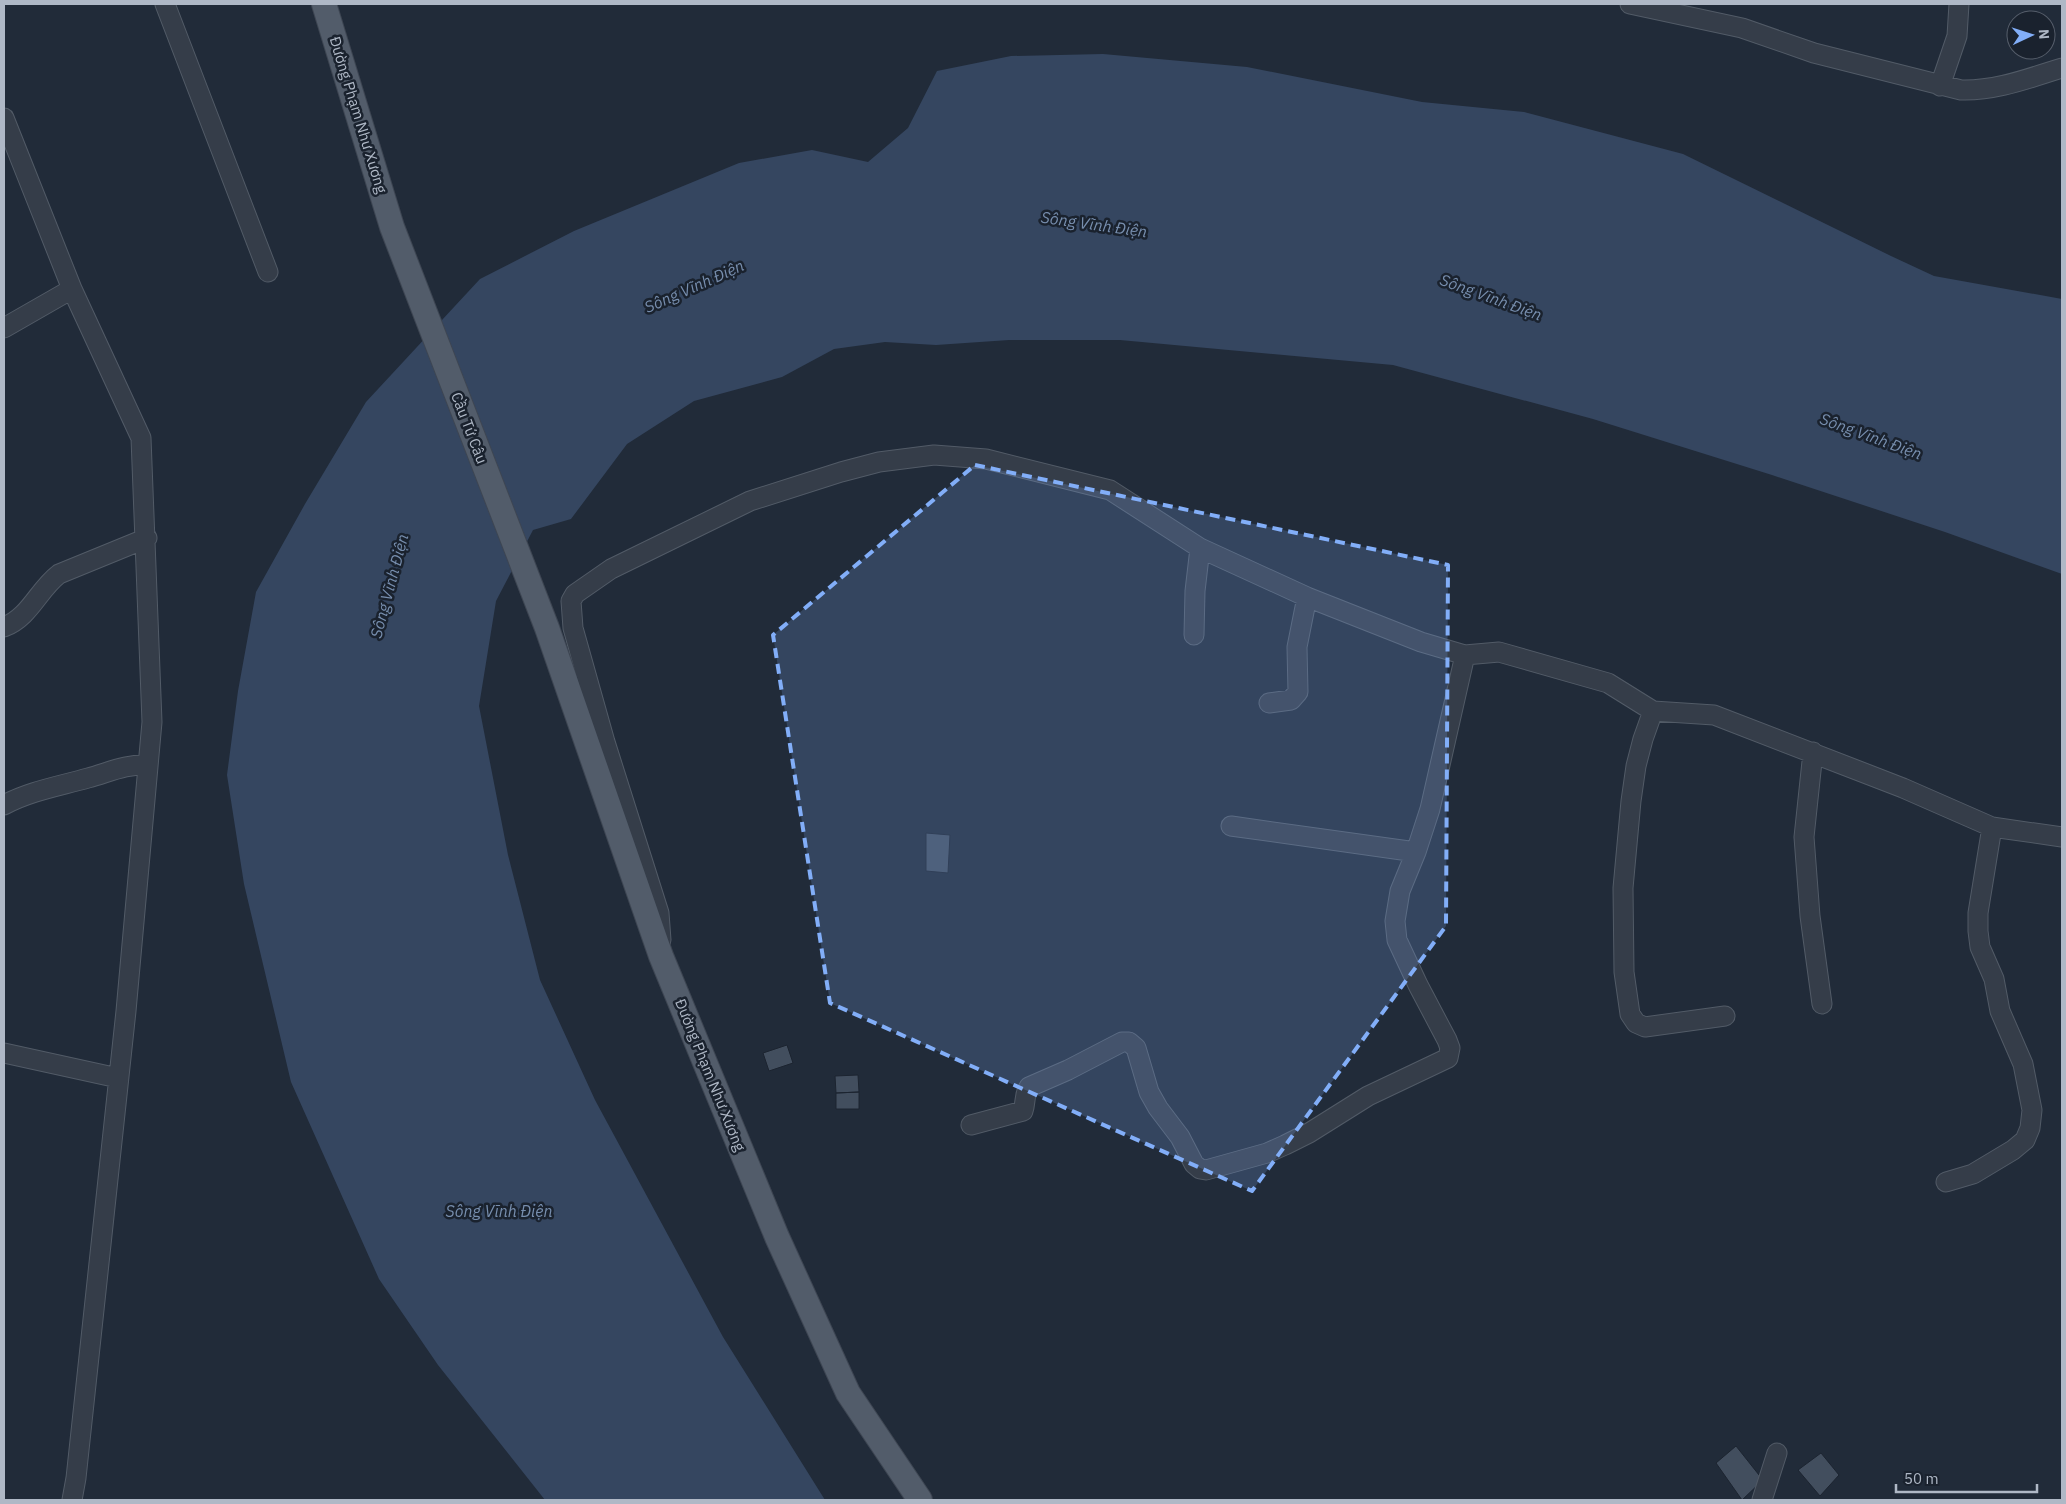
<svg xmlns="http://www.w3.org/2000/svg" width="2066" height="1504" font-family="'IBM Plex Sans',sans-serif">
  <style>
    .water { fill: #354660 }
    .building { fill: #424e5e; stroke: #1c2430 }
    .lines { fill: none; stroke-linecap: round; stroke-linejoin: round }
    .minor-casing { stroke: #525b67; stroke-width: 21 }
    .major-casing { stroke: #3e4653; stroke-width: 26 }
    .minor { stroke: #353d49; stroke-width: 19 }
    .major { stroke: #525c6a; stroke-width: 24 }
    .marked { fill: #82aef8; fill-opacity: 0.2; stroke: #82aef8; stroke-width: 4; stroke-dasharray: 10 6; stroke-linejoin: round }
    .labels { text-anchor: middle; stroke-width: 5; stroke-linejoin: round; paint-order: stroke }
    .street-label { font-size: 15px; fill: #afb8c6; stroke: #1a222e }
    .water-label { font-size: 16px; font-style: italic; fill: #778eae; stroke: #1a222e }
  </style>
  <rect width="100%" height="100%" fill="#212b39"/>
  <!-- water -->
  <path class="water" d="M1103 54 1247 67 1422 102 1524 112 1683 154 1891 256 1934 276 2062 299V574L1945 532 1772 475 1593 419 1393 365 1120 340H1009L936 345 885 342 834 349 782 377 694 401 627 444 571 519 533 530 496 601 479 706 508 855 540 980 595 1100 723 1337 825 1500H545L438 1365 379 1279 291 1082 244 884 227 775 238 691 256 592 305 504 366 402 480 279 574 231 739 163 812 150 868 162 908 128 937 71 1011 56Z"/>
  <!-- building -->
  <path class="building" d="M926 833 950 835 948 873 926 871Z
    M787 1045 793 1063 769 1071 763 1053Z
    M858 1075 859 1092 836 1093 835 1076Z
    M859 1092V1109H836V1093Z
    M1736 1446 1763 1480 1742 1500 1716 1463Z
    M1821 1453 1839 1475 1820 1496 1798 1470Z"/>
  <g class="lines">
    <defs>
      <path id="minor" d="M165 4 268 272
        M1630 4 1742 28 1814 53 1961 90C1997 91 2029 78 2062 68
        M1940 86 1957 36 1959 4
        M4 118 72 289 141 438 152 722 126 1011 76 1478 72 1500
        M4 328 72 289
        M4 627C30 617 38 590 59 574L147 538
        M1194 635 1195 591 1200 548
        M1269 703 1291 700 1298 692 1297 647 1307 597
        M1653 711 1643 739 1636 766 1631 801 1623 888 1624 972 1630 1014 1636 1023 1645 1027 1725 1016
        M1813 752 1804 837 1810 916 1822 1004
        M4 805C30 791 60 786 88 778 110 772 125 764 148 765
        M1231 826 1416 852
        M661 940 659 913 605 742 573 628 571 601 575 594 611 569 750 501 841 472 879 462 934 455 986 459 1110 490 1200 548 1307 597 1421 642 1465 655 1499 652 1608 683 1653 711 1714 715 1903 788 1992 827 2062 837
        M4 1053 118 1078
        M971 1125 1023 1111C1026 1102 1024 1094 1029 1087L1068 1070 1122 1042H1129L1136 1048 1149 1092 1158 1108 1180 1137 1194 1164 1200 1169 1206 1170 1267 1153 1285 1145 1309 1133 1368 1096 1448 1058 1450 1048 1447 1040 1418 985 1397 940 1395 921 1400 891 1416 852 1430 809 1465 655
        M1946 1182 1973 1174 2013 1150 2025 1140 2030 1128 2032 1110 2023 1064 2000 1011 1994 979 1980 947 1978 931V913L1992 827
        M1762 1500 1777 1453"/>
      <path id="major" d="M324 4 392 227 547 628 661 956 777 1237 848 1393 920 1500"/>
    </defs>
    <!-- minor casing -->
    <use href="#minor" class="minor-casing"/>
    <!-- major casing -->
    <use href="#major" class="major-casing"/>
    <!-- minor -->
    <use href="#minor" class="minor"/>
    <!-- major -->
    <use href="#major" class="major"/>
  </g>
  <!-- marked area -->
  <path class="marked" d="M975 465 1448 565 1446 926 1252 1191 830 1003 773 635Z"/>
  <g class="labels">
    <!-- street labels -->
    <g class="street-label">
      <text transform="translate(358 115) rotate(73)" y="5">Đường Phạm Như Xương</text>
      <text transform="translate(469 428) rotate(69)" y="5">Cầu Tứ Câu</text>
      <text transform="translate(710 1075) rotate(68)" y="5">Đường Phạm Như Xương</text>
    </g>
    <!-- water labels -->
    <g class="water-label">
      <text transform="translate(1094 224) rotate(8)" y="6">Sông Vĩnh Điện</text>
      <text transform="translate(694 286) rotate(-24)" y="6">Sông Vĩnh Điện</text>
      <text transform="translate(1491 297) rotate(20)" y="6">Sông Vĩnh Điện</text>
      <text transform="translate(1871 436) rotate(20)" y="6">Sông Vĩnh Điện</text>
      <text transform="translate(389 586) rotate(-75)" y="6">Sông Vĩnh Điện</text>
      <text x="499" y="1217">Sông Vĩnh Điện</text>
    </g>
  </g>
  <!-- border -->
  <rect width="2066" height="1504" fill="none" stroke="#afb8c6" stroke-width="10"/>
  <!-- north arrow -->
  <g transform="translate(2031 35) rotate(86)"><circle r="24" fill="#1a222e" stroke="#565e6b"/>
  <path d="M0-4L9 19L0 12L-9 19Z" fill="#82aef8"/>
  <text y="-8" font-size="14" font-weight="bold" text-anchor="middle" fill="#afb8c6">N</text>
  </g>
  <!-- scale -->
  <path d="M1896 1484v8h141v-8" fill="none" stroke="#afb8c6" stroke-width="2.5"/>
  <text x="1904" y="1484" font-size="15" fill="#afb8c6" stroke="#1a222e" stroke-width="4" paint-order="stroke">50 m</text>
</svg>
